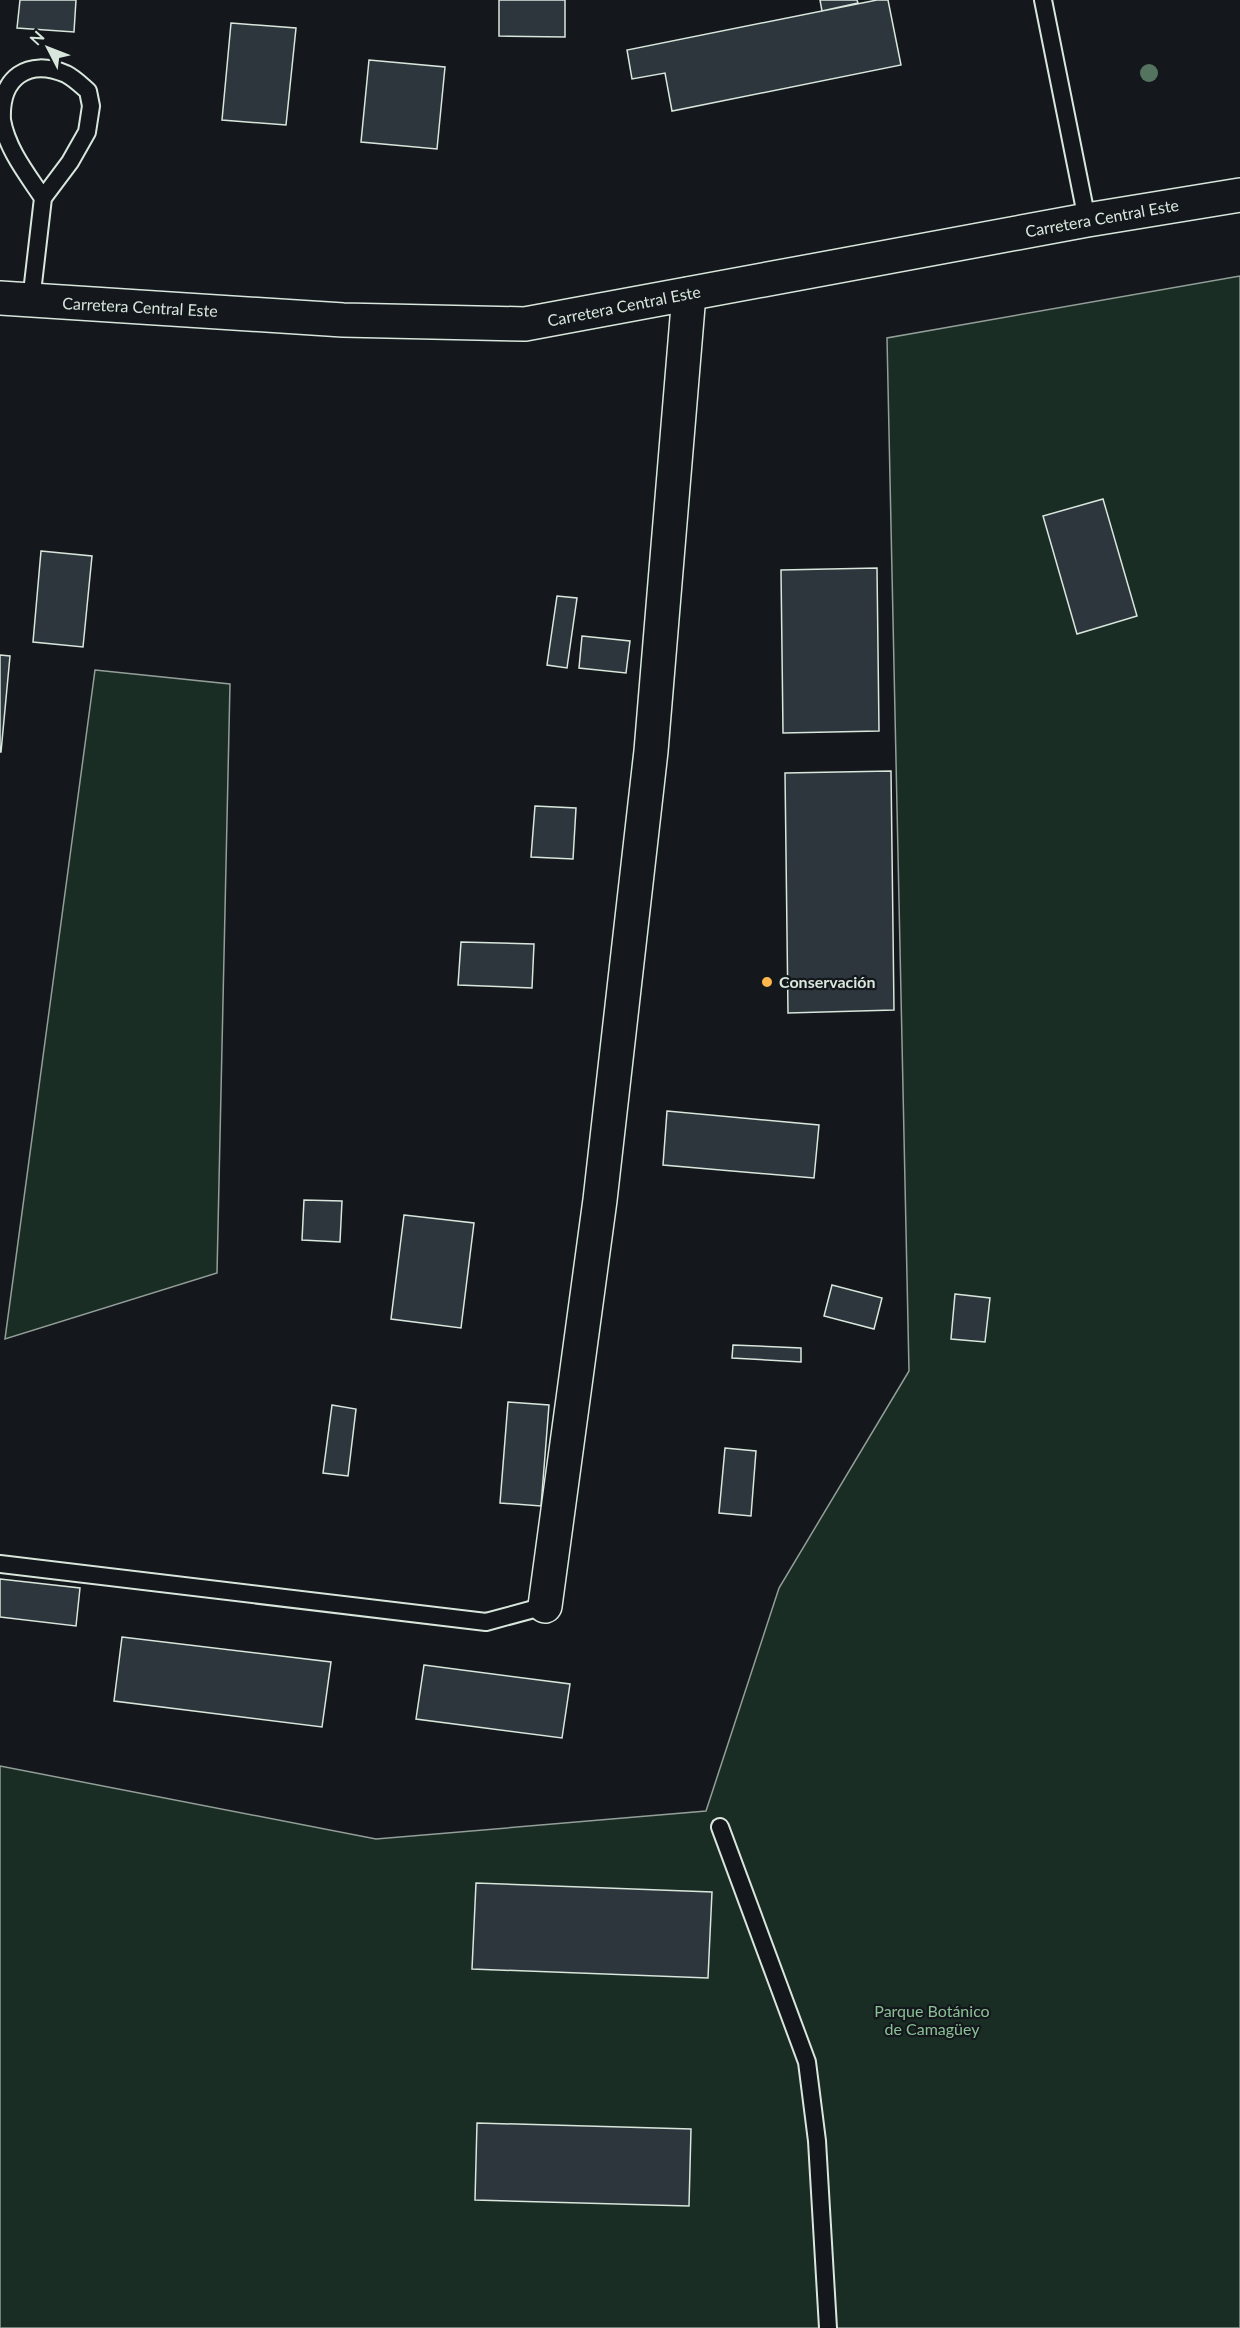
<svg xmlns="http://www.w3.org/2000/svg" width="1240" height="2328" font-family="Lato,sans-serif">
  <style>
    .green { fill: #1a2d24; stroke: #939e99; stroke-width: 1.5 }
    .building { fill: #2c363c; stroke: #d8e6dc; stroke-width: 1.5 }
    .lines { fill: none; stroke-linecap: round; stroke-linejoin: round }
    .service-casing { stroke: #d8e6dc; stroke-width: 20 }
    .minor-casing { stroke: #d8e6dc; stroke-width: 36 }
    .primary-casing { stroke: #d8e6dc; stroke-width: 36 }
    .service { stroke: #14181c; stroke-width: 16 }
    .minor { stroke: #14181c; stroke-width: 33 }
    .primary { stroke: #14181c; stroke-width: 33 }
    .tree { fill: #55745f }
    .poi-dot { fill: #ffb74d; stroke: #14181c; stroke-width: 2 }
    .labels { text-anchor: middle; stroke-width: 4.5; stroke-linejoin: round; paint-order: stroke }
    .street-label { font-size: 16px; fill: #d8e6dc; stroke: #14181c }
    .poi-label { font-size: 16px; font-weight: bold; fill: #d8e6dc; stroke: #14181c; text-anchor: start }
    .park-label { font-size: 16px; fill: #8ac095; stroke: #14181c }
  </style>
  <rect width="100%" height="100%" fill="#14181c"/>
  <!-- green -->
  <path class="green" d="M1240 276V2328H0V1766L376 1839 706 1811 779 1588 909 1371 887 338Z
    M95 670 230 684 217 1273 5 1339Z"/>
  <!-- building -->
  <path class="building" d="M20 0H76L74 32 17 28Z
    M499 0H565V37L499 36Z
    M820 0H857L858 3 822 11Z
    M877 0H888L901 65 672 111 665 73 632 79 627 50Z
    M231 23 296 28 286 125 222 120Z
    M369 60 445 67 437 149 361 142Z
    M1103 499 1137 616 1077 634 1043 516Z
    M41 551 92 556 83 647 33 642Z
    M877 568 879 731 783 733 781 570Z
    M557 596 577 598 567 668 547 665Z
    M582 636 630 641 626 673 579 668Z
    M0 655 10 656 1 752H0Z
    M891 771 894 1010 788 1013 785 773Z
    M535 806 576 808 573 859 531 857Z
    M461 942 534 944 532 988 458 985Z
    M667 1111 819 1125 814 1178 663 1165Z
    M304 1200 342 1201 340 1242 302 1240Z
    M404 1215 474 1223 461 1328 391 1319Z
    M832 1285 882 1298 874 1329 824 1316Z
    M955 1294 990 1298 985 1342 951 1339Z
    M733 1345 801 1348V1362L732 1358Z
    M508 1402 549 1405 541 1506 500 1503Z
    M332 1405 356 1409 348 1476 323 1473Z
    M725 1448 756 1451 751 1516 719 1513Z
    M0 1579 80 1588 76 1626 0 1617Z
    M122 1637 331 1662 322 1727 114 1701Z
    M424 1665 570 1684 562 1738 416 1719Z
    M476 1883 712 1892 708 1978 472 1969Z
    M477 2123 691 2129 689 2206 475 2200Z"/>
  <g class="lines">
    <defs>
      <path id="service" d="M1043 0 1087 220
        M31 301 43 198 70 162 87 132 91 106 88 91C81 85 74 78 66 74 28 58 0 77 2 120 7 149 27 174 43 198
        M0 1564 486 1622 545 1606
        M720 1827 807 2062 817 2141 828 2328"/>
      <path id="minor" d="M545 1606 600 1200 651 751 689 294"/>
      <path id="primary" d="M0 298 343 320 525 324 1087 220 1240 195"/>
    </defs>
    <!-- service casing -->
    <use href="#service" class="service-casing"/>
    <!-- minor casing -->
    <use href="#minor" class="minor-casing"/>
    <!-- primary casing -->
    <use href="#primary" class="primary-casing"/>
    <!-- service -->
    <use href="#service" class="service"/>
    <!-- minor -->
    <use href="#minor" class="minor"/>
    <!-- primary -->
    <use href="#primary" class="primary"/>
  </g>
  <!-- trees -->
  <circle class="tree" cx="1149" cy="73" r="9"/>
  <!-- markers -->
  <circle class="poi-dot" cx="767" cy="982" r="6"/>
  <g class="labels">
    <!-- street labels -->
    <g class="street-label">
      <text transform="translate(1102 218) rotate(-10)" y="6">Carretera Central Este</text>
      <text transform="translate(624 306) rotate(-11)" y="6">Carretera Central Este</text>
      <text transform="translate(140 307) rotate(3)" y="6">Carretera Central Este</text>
    </g>
    <!-- poi labels -->
    <g class="poi-label">
      <text x="779" y="988">Conservación</text>
    </g>
    <!-- park labels -->
    <g class="park-label">
      <text x="932" y="2017">Parque Botánico<tspan x="932" dy="18">de Camagüey</tspan></text>
    </g>
  </g>
  <!-- north arrow -->
  <g transform="translate(48 48) rotate(312)" stroke="#14181c" stroke-width="4.5" paint-order="stroke">
  <path d="M0-4.5L10 22L0 15L-10 22Z" fill="#d8e6dc"/>
  <text y="-9" font-size="16" font-weight="bold" text-anchor="middle" fill="#d8e6dc">N</text>
  </g>
</svg>
